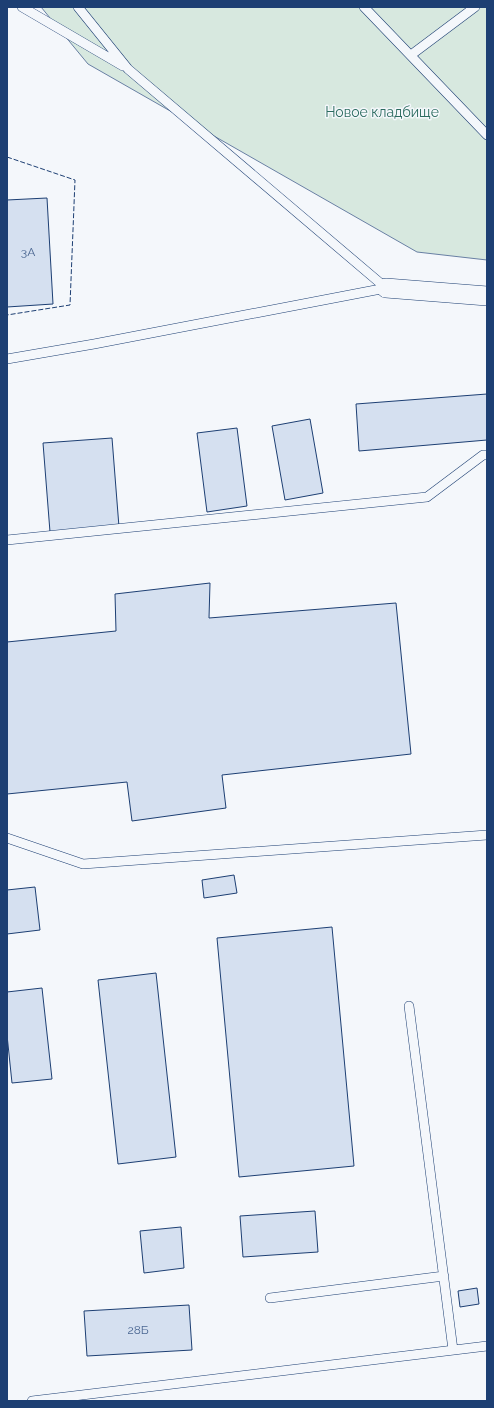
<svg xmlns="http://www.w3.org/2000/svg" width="494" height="1408" font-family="Raleway,sans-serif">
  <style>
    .green { fill: #d7e8df; stroke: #687fa3 }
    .building { fill: #d5e0f0; stroke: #1d3f73 }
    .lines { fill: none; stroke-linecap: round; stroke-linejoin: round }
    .lane-casing { stroke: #1d3f73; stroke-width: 10 }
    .street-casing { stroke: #1d3f73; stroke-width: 20 }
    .lane { stroke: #f4f7fb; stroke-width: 9 }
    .street { stroke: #f4f7fb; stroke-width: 19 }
    .fence { stroke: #1d3f73; stroke-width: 1; stroke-dasharray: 5 2; stroke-linecap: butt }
    .labels { text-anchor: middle; stroke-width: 3; stroke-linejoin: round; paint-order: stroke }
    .number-label { font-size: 12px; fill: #4b6792 }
    .park-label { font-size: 14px; fill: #2c6c60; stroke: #f4f7fb }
  </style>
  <rect width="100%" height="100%" fill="#f4f7fb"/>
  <!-- green -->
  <path class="green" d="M41 7H487V260L417 252 88 64Z"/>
  <!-- building -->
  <path class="building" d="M47 198 53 304 7 307V200Z
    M487 394V440L359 451 356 404Z
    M310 419 323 493 285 500 272 426Z
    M237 428 247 506 207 512 197 433Z
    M112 438 119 527 50 532 43 443Z
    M210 583 209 618 396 603 411 754 222 775 226 808 132 821 127 782 7 794V642L116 631 115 594Z
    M234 875 237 893 204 898 202 880Z
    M35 887 40 930 7 934V890Z
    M332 927 354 1166 239 1177 217 938Z
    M156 973 176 1157 118 1164 98 980Z
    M42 988 52 1079 12 1083 7 1035V992Z
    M315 1211 318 1252 243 1257 240 1216Z
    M181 1227 184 1268 144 1273 140 1231Z
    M477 1288 479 1304 460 1307 458 1291Z
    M189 1305 192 1350 87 1356 84 1311Z"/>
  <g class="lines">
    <defs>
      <path id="lane" d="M22 7 123 66
        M78 7 128 69 386 288
        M364 7 487 135
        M411 55 475 7
        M7 359 94 344 386 288
        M7 540 427 497 483 455H487
        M7 838 83 864 487 835
        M409 1006 453 1350
        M270 1298 444 1276
        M32 1401 487 1346"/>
      <path id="street" d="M386 288 487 296"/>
    </defs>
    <!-- lane casing -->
    <use href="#lane" class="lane-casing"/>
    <!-- street casing -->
    <use href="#street" class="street-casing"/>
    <!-- lane -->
    <use href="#lane" class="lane"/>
    <!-- street -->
    <use href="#street" class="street"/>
    <!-- fence -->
    <path class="fence" d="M7 157 75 180 70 305 7 315"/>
  </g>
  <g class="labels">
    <!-- number labels -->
    <g class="number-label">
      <text x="28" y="256">3А</text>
      <text x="138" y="1334">28Б</text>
    </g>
    <!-- park labels -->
    <g class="park-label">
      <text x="382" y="117">Новое кладбище</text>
    </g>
  </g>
  <!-- border -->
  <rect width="494" height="1408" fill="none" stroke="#1d3f73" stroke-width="16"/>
</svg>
